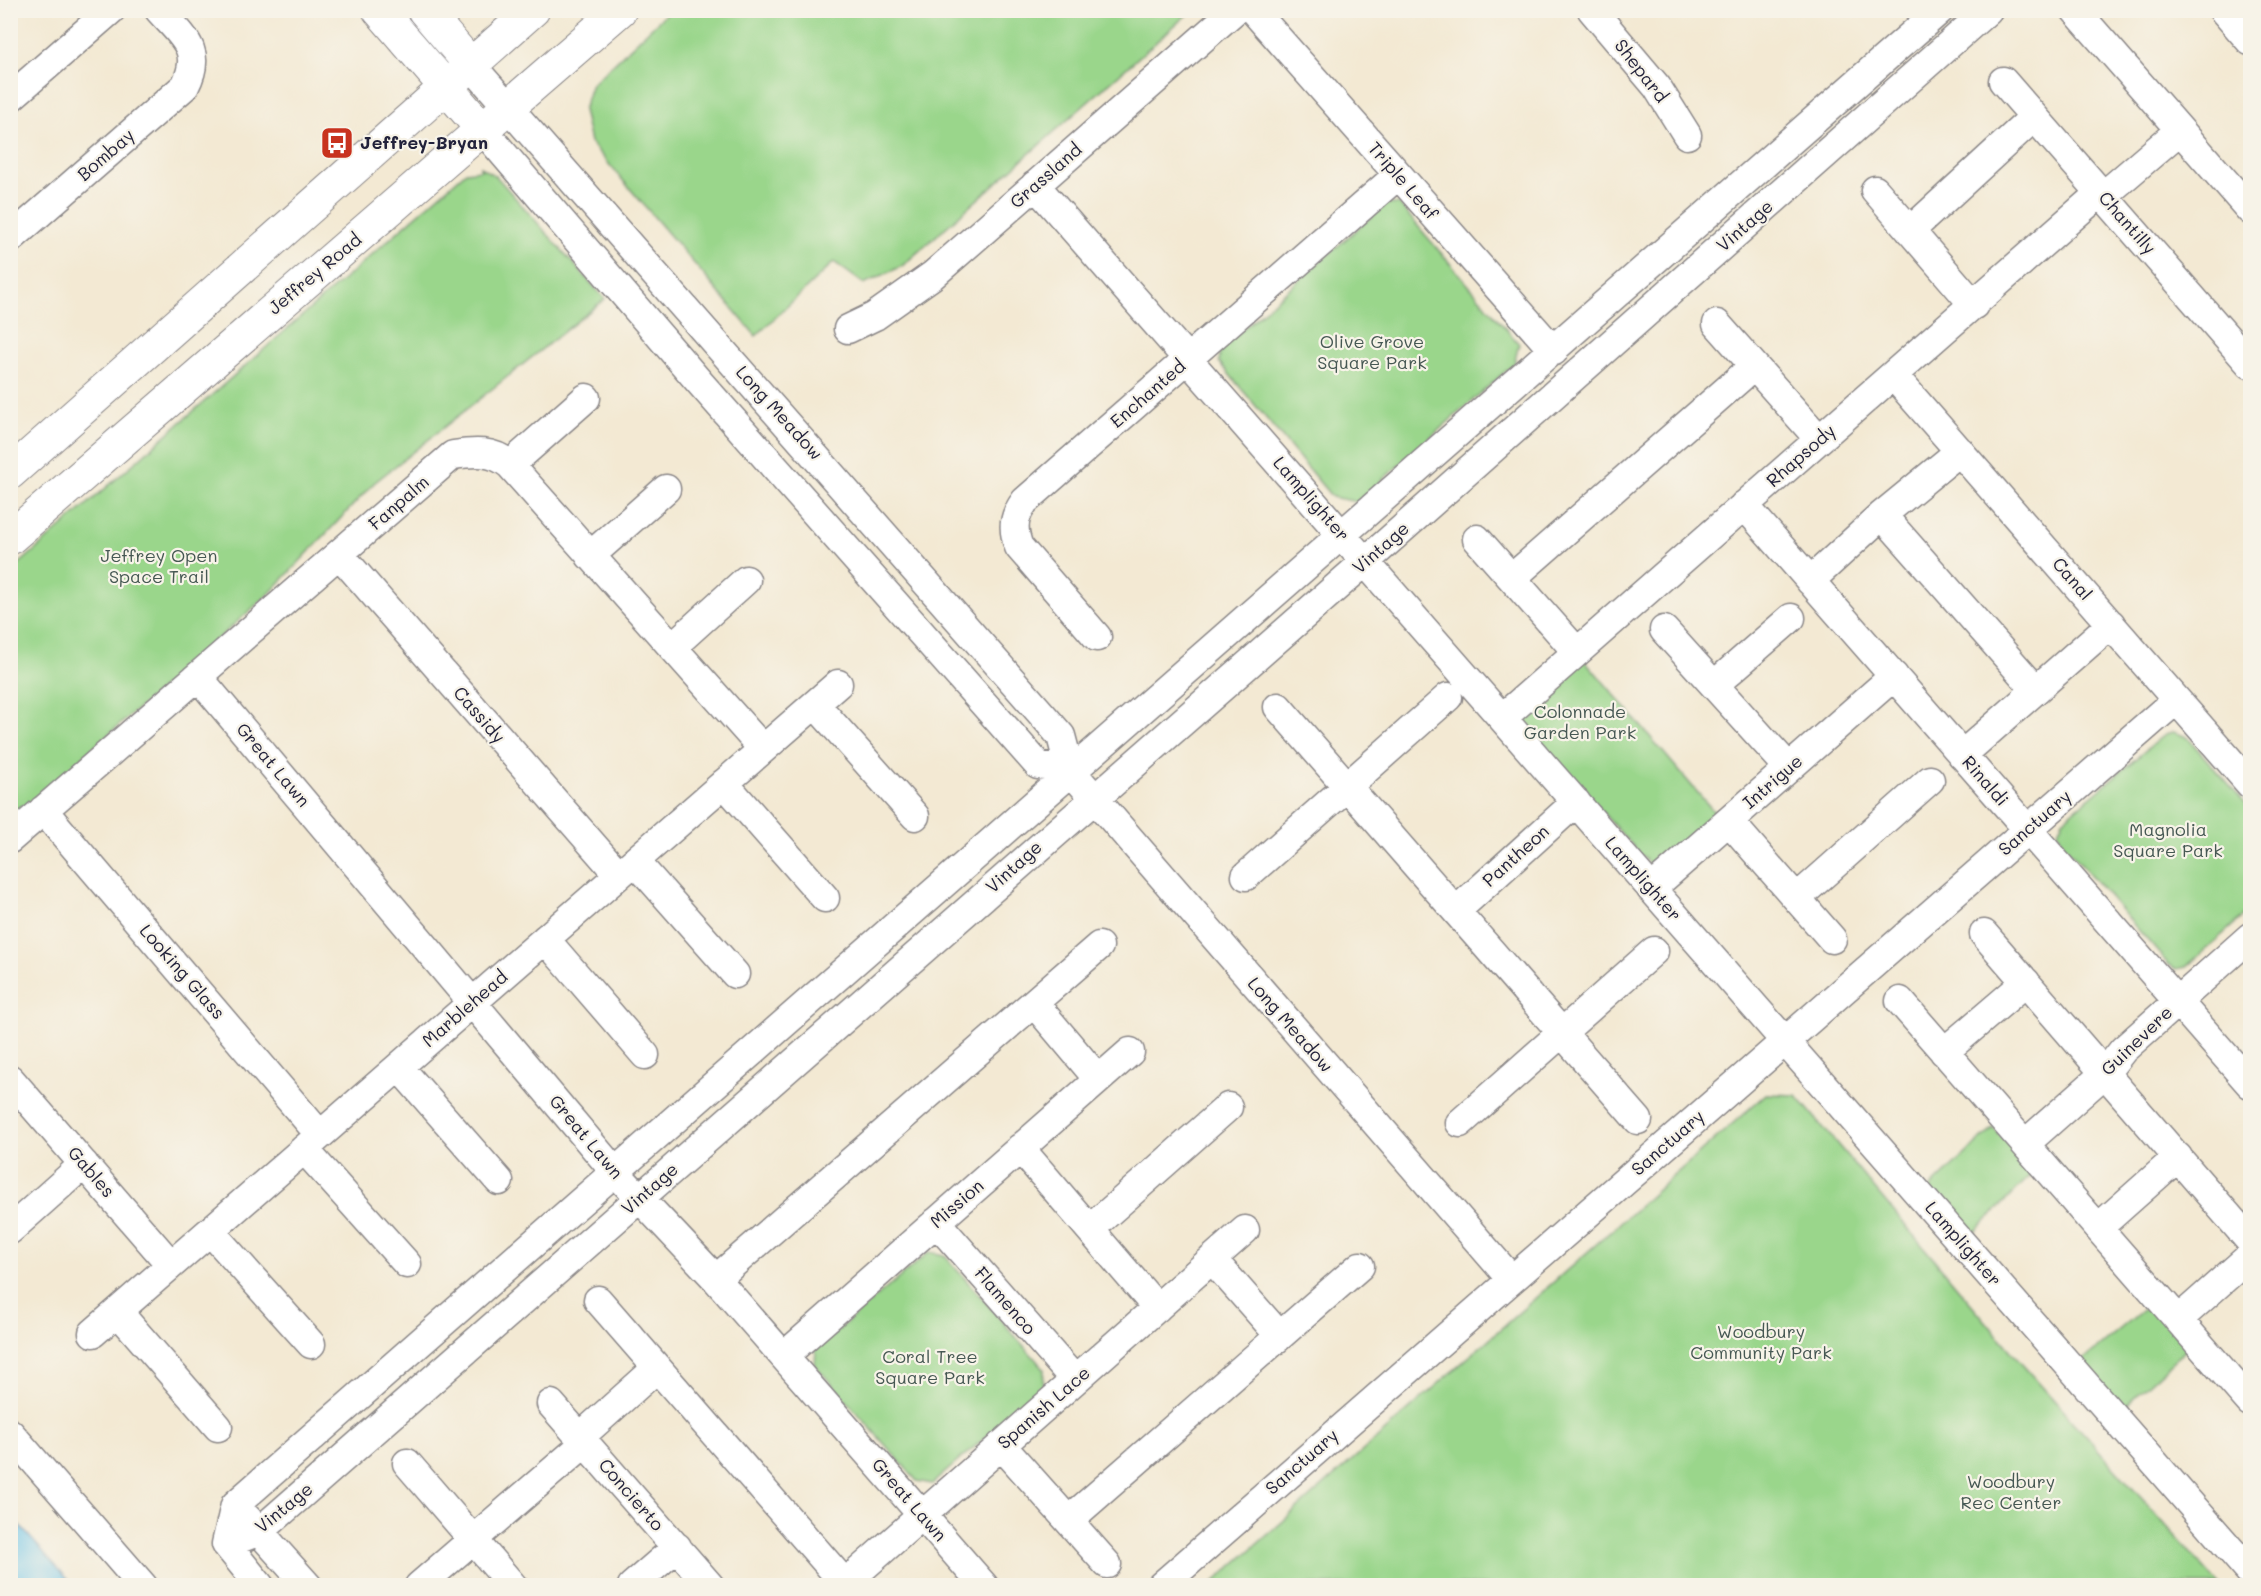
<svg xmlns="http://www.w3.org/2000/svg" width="2261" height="1596" font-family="Mali,sans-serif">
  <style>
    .green { fill: #9ad68b; stroke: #5e7c63; stroke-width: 1.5 }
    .water { fill: #6bc3e8; stroke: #467292; stroke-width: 1.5 }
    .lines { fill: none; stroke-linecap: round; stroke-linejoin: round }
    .minor-casing { stroke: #8a8687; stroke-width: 31 }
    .major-casing { stroke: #8a8687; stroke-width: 35 }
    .minor { stroke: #fff; stroke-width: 28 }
    .major { stroke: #fff; stroke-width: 33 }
    .labels { text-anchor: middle; stroke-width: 4.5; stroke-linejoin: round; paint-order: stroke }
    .street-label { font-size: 18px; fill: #22223b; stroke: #f7f3e8 }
    .poi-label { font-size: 18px; font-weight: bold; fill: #22223b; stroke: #f7f3e8; text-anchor: start }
    .park-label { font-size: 18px; fill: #465853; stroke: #f7f3e8 }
  </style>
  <rect width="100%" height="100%" fill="#f7f3e8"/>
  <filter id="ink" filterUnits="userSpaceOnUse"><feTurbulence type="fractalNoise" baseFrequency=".0167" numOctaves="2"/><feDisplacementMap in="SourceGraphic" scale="12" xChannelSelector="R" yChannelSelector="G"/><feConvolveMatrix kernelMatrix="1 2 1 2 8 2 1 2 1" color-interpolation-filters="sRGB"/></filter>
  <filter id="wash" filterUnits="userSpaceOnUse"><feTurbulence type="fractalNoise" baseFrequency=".008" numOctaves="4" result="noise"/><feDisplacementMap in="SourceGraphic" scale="24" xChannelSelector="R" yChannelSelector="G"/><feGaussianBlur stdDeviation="1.35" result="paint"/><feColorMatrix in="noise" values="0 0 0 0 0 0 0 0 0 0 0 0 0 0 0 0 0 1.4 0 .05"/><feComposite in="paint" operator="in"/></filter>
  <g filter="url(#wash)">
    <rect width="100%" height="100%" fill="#f3e9d3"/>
    <!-- green -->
    <path class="green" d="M669 11V10L1191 11 902 266 864 284 834 262 756 336 590 142 583 110 592 84Z
      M480 167 496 176 605 299 374 483 270 593 11 820 10 572 466 172 481 170Z
      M1386 204H1399L1519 344 1514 364 1357 502 1332 497 1219 362 1221 348Z
      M1583 658 1715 813 1653 868 1513 715Z
      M2173 732 2187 737 2250 809V910L2186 967 2176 969 2168 964 2061 841 2058 831 2063 820 2165 734Z
      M1766 1094 1796 1095 2020 1362 2219 1585H1211Z
      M1993 1128 2036 1170 1969 1238 1926 1192Z
      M929 1252 944 1255 1044 1369 1043 1387 932 1484 917 1481 815 1365 816 1349Z
      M2151 1303 2188 1348 2120 1410 2077 1365Z"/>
    <!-- water -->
    <path class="water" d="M11 1516 73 1585H11Z"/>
  </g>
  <g filter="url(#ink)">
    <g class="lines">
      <defs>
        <path id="minor" d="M1253 10 1554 351
          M1592 10 1657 87 1687 135
          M2075 10 2250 210
          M2223 10 2250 41
          M471 65 1061 736 1070 770 1511 1279
          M2003 81 2250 364
          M10 98 111 10
          M483 130 701 384 1038 765 1070 770
          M1035 185 2250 1572
          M1875 190 1974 305
          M2103 196 2180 130
          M1910 231 2034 117
          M10 239 185 86C204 50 182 36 159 10
          M1717 324 1819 439
          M848 329 875 316 933 275 1235 10
          M1893 375 2250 784
          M510 465 586 398
          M1744 505 2250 1084
          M1882 515 2036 690
          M1477 539 1577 652
          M340 555 619 875
          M590 556 666 489
          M1512 578 1754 366
          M1810 581 1882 515 1960 451
          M1664 630 1789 768
          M1097 637 1019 547C1012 529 1013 517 1025 501L1398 175
          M672 647 746 580
          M199 678 615 1172 716 1279 984 1586
          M1714 685 1791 618
          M815 704 915 816
          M1278 707 1638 1120
          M1502 718 2100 193
          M1962 755 2111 624
          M724 783 825 898
          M43 810 320 1135
          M1729 821 1832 939
          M10 839 453 455C474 452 493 450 510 465L763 749
          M635 861 735 974
          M1246 876 1448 697
          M1651 889 1894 676
          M1797 898 1930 780
          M1456 911 1576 802
          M1984 934 2250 1241
          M545 939 645 1055
          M1900 1001 2250 1402
          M1034 1003 1098 1079
          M1944 1052 2026 982
          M399 1067 499 1181
          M10 1079 171 1265
          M1460 1123 1654 951
          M2025 1144 2105 1073 2123 1050 2250 937
          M1020 1148 1157 1308
          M304 1149 407 1264
          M936 1222 1075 1380
          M2098 1228 2178 1157
          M1090 1229 1228 1107
          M10 1230 84 1164
          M210 1231 311 1344
          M1212 1259 1279 1335
          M716 1279 1099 946
          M598 1300 847 1586
          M118 1312 218 1427
          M2178 1320 2250 1256
          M93 1333 838 684
          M784 1356 1130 1052
          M551 1404 710 1586
          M10 1433 143 1586
          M580 1437 657 1368
          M1001 1445 1107 1564
          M407 1463 513 1586
          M247 1518 308 1586
          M1069 1520 1360 1266
          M226 1544 260 1531 1366 561 1988 10
          M226 1544 235 1505 1940 10
          M226 1544 260 1586
          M419 1586 585 1443
          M632 1586 677 1547
          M842 1586 1245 1230
          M1161 1586 2176 700"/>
        <path id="major" d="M379 10 483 130
          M424 10 471 65
          M10 473 533 10
          M10 538 620 10"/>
      </defs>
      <!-- minor casing -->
      <use href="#minor" class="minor-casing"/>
      <!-- major casing -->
      <use href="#major" class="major-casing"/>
      <!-- minor -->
      <use href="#minor" class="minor"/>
      <!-- major -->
      <use href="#major" class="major"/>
    </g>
  </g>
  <!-- icons -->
  <defs>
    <symbol id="bus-square" viewBox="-11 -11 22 22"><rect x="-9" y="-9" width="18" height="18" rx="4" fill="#c8321e" stroke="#f7f3e8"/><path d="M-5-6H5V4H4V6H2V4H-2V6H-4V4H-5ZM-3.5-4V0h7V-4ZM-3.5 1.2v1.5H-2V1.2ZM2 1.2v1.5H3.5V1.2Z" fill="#fff"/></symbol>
  </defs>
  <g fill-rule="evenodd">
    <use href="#bus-square" x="318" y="124" width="38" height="38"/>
  </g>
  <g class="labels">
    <!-- street labels -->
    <g class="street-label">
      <text transform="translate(1641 71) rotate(52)" y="6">Shepard</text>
      <text transform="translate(106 155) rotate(-41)" y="6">Bombay</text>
      <text transform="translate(1046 176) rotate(-41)" y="6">Grassland</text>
      <text transform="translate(1403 181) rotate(49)" y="6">Triple Leaf</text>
      <text transform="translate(2127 223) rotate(49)" y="6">Chantilly</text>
      <text transform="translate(1745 226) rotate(-41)" y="6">Vintage</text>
      <text transform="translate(315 274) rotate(-40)" y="6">Jeffrey Road</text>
      <text transform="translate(1148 394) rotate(-41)" y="6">Enchanted</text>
      <text transform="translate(779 413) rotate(48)" y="6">Long Meadow</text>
      <text transform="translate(1801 456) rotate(-41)" y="6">Rhapsody</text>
      <text transform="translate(1311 499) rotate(49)" y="6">Lamplighter</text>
      <text transform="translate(399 503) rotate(-41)" y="6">Fanpalm</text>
      <text transform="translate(1381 548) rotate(-41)" y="6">Vintage</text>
      <text transform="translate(2072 579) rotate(49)" y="6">Canal</text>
      <text transform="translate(479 715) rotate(49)" y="6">Cassidy</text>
      <text transform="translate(273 765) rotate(50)" y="6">Great Lawn</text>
      <text transform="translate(1985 781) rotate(49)" y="6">Rinaldi</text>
      <text transform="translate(1773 782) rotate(-41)" y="6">Intrigue</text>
      <text transform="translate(2035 823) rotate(-41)" y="6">Sanctuary</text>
      <text transform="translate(1516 856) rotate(-42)" y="6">Pantheon</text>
      <text transform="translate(1014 867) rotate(-42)" y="6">Vintage</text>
      <text transform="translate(1643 879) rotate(49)" y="6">Lamplighter</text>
      <text transform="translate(182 972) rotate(49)" y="6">Looking Glass</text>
      <text transform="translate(465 1009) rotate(-41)" y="6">Marblehead</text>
      <text transform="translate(1290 1025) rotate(49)" y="6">Long Meadow</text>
      <text transform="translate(2137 1041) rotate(-44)" y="6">Guinevere</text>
      <text transform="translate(586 1137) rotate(50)" y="6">Great Lawn</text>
      <text transform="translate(1668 1143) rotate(-41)" y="6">Sanctuary</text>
      <text transform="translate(91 1172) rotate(49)" y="6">Gables</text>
      <text transform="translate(650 1189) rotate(-41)" y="6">Vintage</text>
      <text transform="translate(957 1204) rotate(-41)" y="6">Mission</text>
      <text transform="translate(1963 1244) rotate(49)" y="6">Lamplighter</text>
      <text transform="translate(1005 1301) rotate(49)" y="6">Flamenco</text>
      <text transform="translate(1044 1408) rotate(-41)" y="6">Spanish Lace</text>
      <text transform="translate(1302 1462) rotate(-41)" y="6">Sanctuary</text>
      <text transform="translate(631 1495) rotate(49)" y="6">Concierto</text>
      <text transform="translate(909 1500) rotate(49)" y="6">Great Lawn</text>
      <text transform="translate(284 1508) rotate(-39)" y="6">Vintage</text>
    </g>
    <!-- poi labels -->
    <g class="poi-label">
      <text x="360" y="149">Jeffrey-Bryan</text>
    </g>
    <!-- park labels -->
    <g class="park-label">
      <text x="1372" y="348">Olive Grove<tspan x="1372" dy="21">Square Park</tspan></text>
      <text x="159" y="562">Jeffrey Open<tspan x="159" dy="21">Space Trail</tspan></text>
      <text x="1580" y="718">Colonnade<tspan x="1580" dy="21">Garden Park</tspan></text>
      <text x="2168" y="836">Magnolia<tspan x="2168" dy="21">Square Park</tspan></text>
      <text x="1761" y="1338">Woodbury<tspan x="1761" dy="21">Community Park</tspan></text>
      <text x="930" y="1363">Coral Tree<tspan x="930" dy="21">Square Park</tspan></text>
      <text x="2011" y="1488">Woodbury<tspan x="2011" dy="21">Rec Center</tspan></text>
    </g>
  </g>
  <!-- margin -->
  <rect width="2261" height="1596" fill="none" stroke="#f7f3e8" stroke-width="36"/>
</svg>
